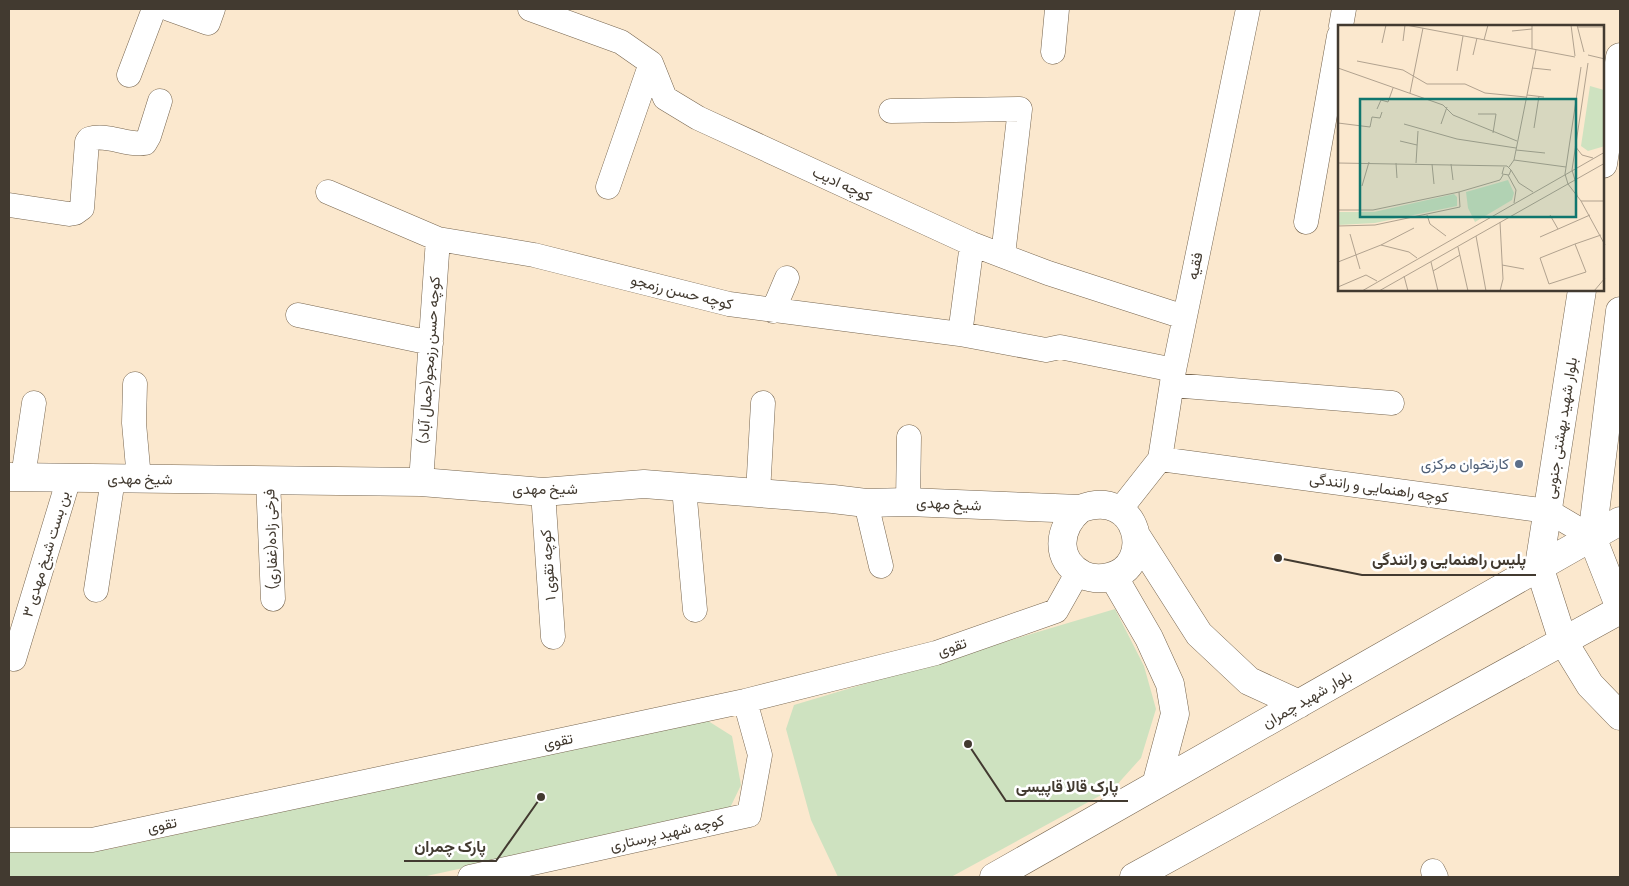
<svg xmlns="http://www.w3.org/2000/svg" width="1629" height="886" font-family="Bitter,Vazirmatn,serif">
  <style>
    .green { fill: #cee2c0 }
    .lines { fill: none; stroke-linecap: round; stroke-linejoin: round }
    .street-casing { stroke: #776650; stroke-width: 25 }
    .secondary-casing { stroke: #776650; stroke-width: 29 }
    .street { stroke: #fff; stroke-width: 24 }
    .secondary { stroke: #fff; stroke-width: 28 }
    .service-dot { fill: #5c6f8a; stroke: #fff; stroke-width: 2 }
    .labels { text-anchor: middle; stroke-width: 5; stroke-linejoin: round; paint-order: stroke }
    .street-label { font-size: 15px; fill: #423a30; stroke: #fff }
    .service-label { font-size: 15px; fill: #4e5e75; stroke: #fff; text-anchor: end }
    .inset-road { fill: none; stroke: #b1a28f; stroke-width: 1 }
    .view { fill: #0f766e; fill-opacity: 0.15; stroke: #0f766e; stroke-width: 2.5 }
    .inset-edge { fill: none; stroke: #423a30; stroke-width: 2.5 }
    .leader { fill: none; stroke: #423a30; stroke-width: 2 }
    .callout-dot { fill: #423a30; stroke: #fff; stroke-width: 2 }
    .callout-label { font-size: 16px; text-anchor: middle; font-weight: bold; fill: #423a30; stroke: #fff; stroke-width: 5; stroke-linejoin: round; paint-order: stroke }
  </style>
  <rect width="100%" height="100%" fill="#fbe8ce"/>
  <!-- green -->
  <path class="green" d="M1115 609 1144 666 1156 709 1141 758 1114 788 951 877H838L811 820 786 729 794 705Z
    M705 719 732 736 741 785 729 810 422 877H9V850H106Z"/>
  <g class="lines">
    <defs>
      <path id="street" d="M169 9 208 23 213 9
        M530 9 621 42 651 63 665 98 698 118 972 244 1048 273 1184 317
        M1341 26 1344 9
        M1053 52 1057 9
        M129 75 154 9
        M891 111 1020 109 1003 255
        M608 187 651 63
        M328 192 438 239 534 255 729 304 960 334 1046 350 1060 347 1174 370
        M9 205 69 214 75 213 82 208 87 142 89 139C107 133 127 146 145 143L149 136 160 101
        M1306 222 1339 36
        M773 311 787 278
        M298 315 431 343
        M960 334 972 244
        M135 384 134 423 139 479
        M1172 385 1392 403
        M1160 459 1548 511 1592 537
        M23 477 34 403
        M268 480 273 599
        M421 482 438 239
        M684 488 695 610
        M543 492 553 637
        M758 493 763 403
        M908 502 909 437
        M866 503 881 566
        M1119 511 1160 459 1174 370 1248 9
        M96 590 113 479
        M14 659 69 478
        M9 840H92L745 701 936 653 1056 611 1078 572
        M1433 871 1436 877
        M470 877 749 815 760 755 745 701"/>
      <path id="secondary" d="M1603 164 1620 57
        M1582 290 1539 566 1563 641 1590 685 1620 716
        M1620 311 1592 537 1620 608
        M9 477 421 482 543 492 644 484 833 499 866 503 908 502 1080 509C1140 486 1156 567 1109 577 1100 579 1092 579 1083 575 1054 560 1058 528 1080 509
        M1137 537 1199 634 1249 681 1299 704
        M1113 576 1149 638 1170 684 1175 714 1156 785
        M994 877 1620 521
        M1134 877 1620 610"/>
    </defs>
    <!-- street casing -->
    <use href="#street" class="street-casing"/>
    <!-- secondary casing -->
    <use href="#secondary" class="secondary-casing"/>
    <!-- street -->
    <use href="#street" class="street"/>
    <!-- secondary -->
    <use href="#secondary" class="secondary"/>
  </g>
  <!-- markers -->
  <circle class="service-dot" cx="1519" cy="464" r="5"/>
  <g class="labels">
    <!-- street labels -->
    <g class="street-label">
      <text transform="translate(842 184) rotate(25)" y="5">کوچه ادیب</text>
      <text transform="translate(1195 266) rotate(-78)" y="5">فقیه</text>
      <text transform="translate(682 292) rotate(14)" y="5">کوچه حسن رزمجو</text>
      <text transform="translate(429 360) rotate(-86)" y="5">کوچه حسن رزمجو(جمال آباد)</text>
      <text transform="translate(1561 428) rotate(-81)" y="5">بلوار شهید بهشتی جنوبی</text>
      <text transform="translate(140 479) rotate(1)" y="5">شیخ مهدی</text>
      <text transform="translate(1379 488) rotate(8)" y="5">کوچه راهنمایی و رانندگی</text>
      <text x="545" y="494">شیخ مهدی</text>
      <text transform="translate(949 504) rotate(3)" y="5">شیخ مهدی</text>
      <text transform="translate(271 539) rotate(-92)" y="5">فرخی زاده(غفاری)</text>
      <text transform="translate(46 554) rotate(-73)" y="5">بن بست شیخ مهدی ۳</text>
      <text transform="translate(548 565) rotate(-94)" y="5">کوچه تقوی ۱</text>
      <text transform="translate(952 647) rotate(-19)" y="5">تقوی</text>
      <text transform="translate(1307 699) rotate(-30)" y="5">بلوار شهید چمران</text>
      <text transform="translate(558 741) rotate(-12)" y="5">تقوی</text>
      <text transform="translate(162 825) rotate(-12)" y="5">تقوی</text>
      <text transform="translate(667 833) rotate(-13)" y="5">کوچه شهید پرستاری</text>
    </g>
    <!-- service labels -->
    <g class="service-label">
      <text x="1509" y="469">کارتخوان مرکزی</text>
    </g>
  </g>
  <!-- overview -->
  <g transform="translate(1338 25)">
    <rect width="266" height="266" fill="#fbe8ce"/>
    <path d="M252 61 266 65 267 121 250 126 243 121ZM170 155 176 168 174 175 137 197 130 183 128 167ZM116 169 119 172V181L37 198 0 200V187H36Z" fill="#cee2c0"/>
    <path class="inset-road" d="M68 0 237 32M194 0V24M233 0 237 31M239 0 246 27M240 2H267M174 6 194 4M146 15 150 0M65 16 67 0M44 18 48 0M135 30 139 13M250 30 267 34M19 36 65 45 89 59H127L147 68 188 72M0 43 105 80 115 90 179 116M194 43 213 45M119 46 125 11M72 68 85 3M189 70 206 72M39 84 43 75 50 77 55 63M140 89H158L155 108M0 98 32 102 34 92 42 93 44 87M66 99 119 114 178 123M103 99 109 82M196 103 201 71M62 116 79 120M237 121 244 130 255 133M178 125 207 128M176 135 228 142M0 138 169 141 173 145 171 150 164 149 166 142M58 138 59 153M78 138 80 106M94 139 96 159M113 139 115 155M171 142 176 135 198 25M173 145 181 158 195 167M170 150 178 165 176 178M237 155 239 171M237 155 234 145 250 38M230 159 243 176 267 220M230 159 227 149 243 42M24 161 31 137M243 176H267M0 185H35L121 167 162 155 165 150M89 190 92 199 108 211M212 190 220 204M162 197 165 254 162 266M0 201 37 200 122 182 121 167M12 209 22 244M138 211 148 266M202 212 252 190M237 219 248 247 211 259 202 233 237 219 263 210M43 220 76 203M120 222 130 266M0 237 43 220 71 227 79 233M93 237 100 266M164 240 186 244M95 246 122 230M66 251 70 266M0 262 28 250 39 256M24 266 267 127M41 266 267 138M256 266 267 253"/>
    <path class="view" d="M22 74H238V192H22Z"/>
    <rect width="266" height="266" class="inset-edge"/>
  </g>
  <!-- callouts -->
  <path class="leader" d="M1278 558L1362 575H1536M968 744L1006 801H1128M541 797L496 861H404"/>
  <g class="callout-dot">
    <circle cx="1278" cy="558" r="5"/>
    <circle cx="968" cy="744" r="5"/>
    <circle cx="541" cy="797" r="5"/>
  </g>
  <g class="callout-label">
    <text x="1449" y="565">پلیس راهنمایی و رانندگی</text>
    <text x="1067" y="792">پارک قالا قاپیسی</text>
    <text x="450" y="852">پارک چمران</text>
  </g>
  <!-- border -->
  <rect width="1629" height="886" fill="none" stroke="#423a30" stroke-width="20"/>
</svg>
